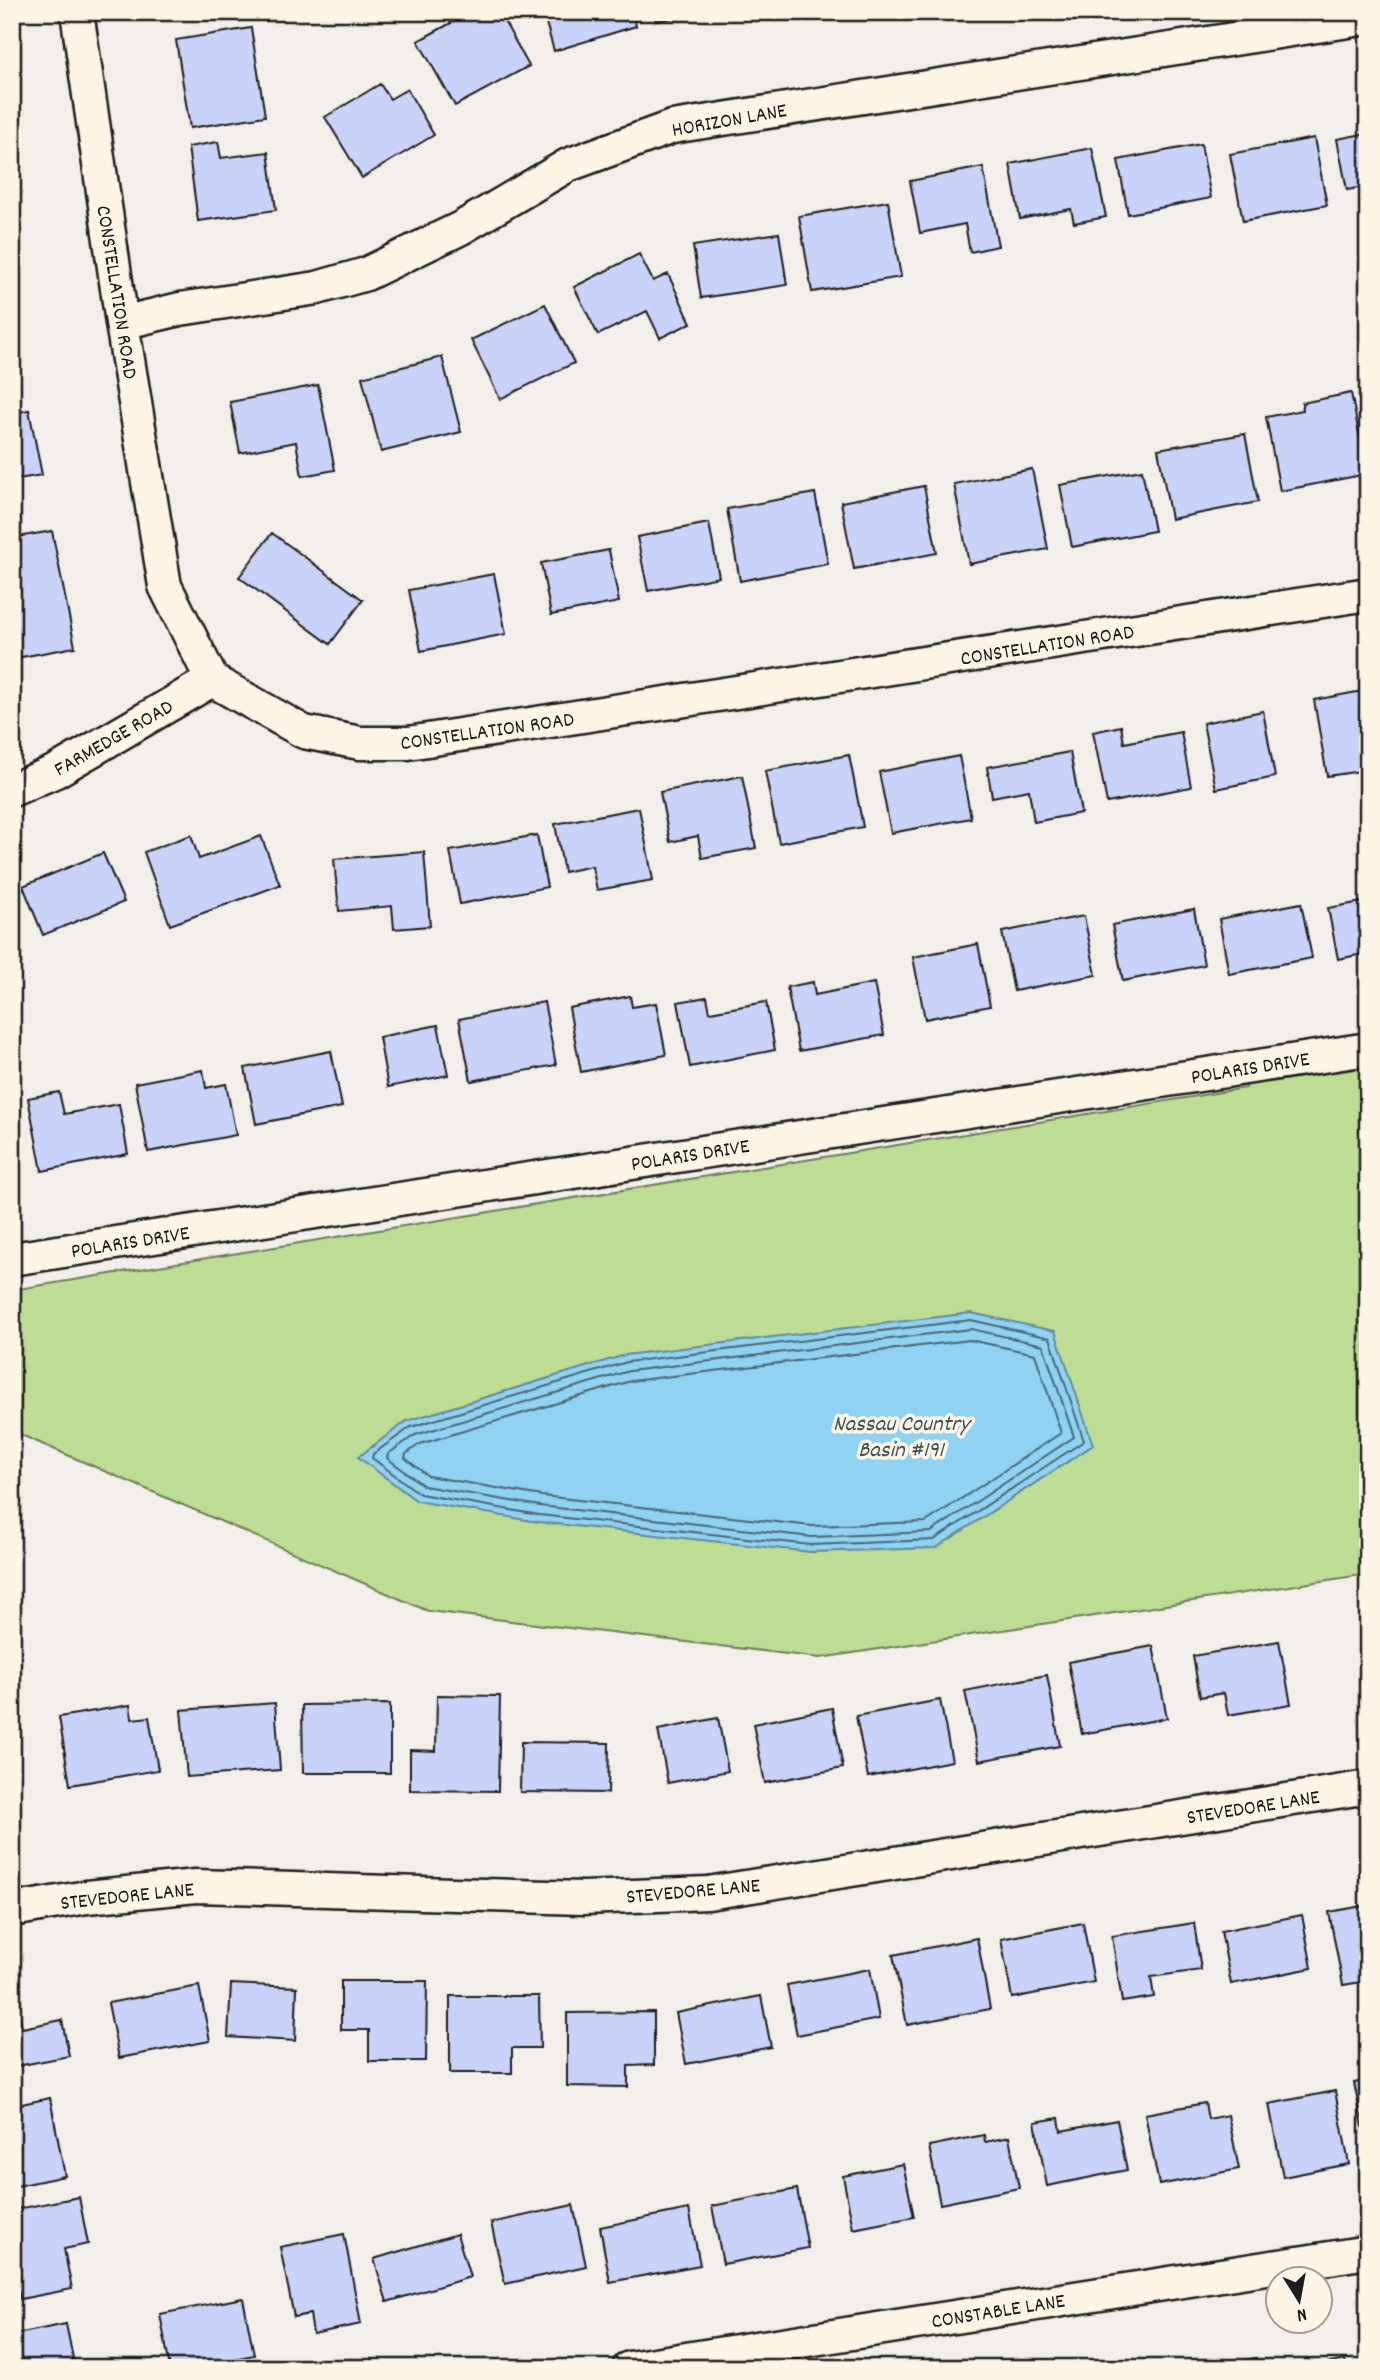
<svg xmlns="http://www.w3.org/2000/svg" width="1380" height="2380" font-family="Dekko,sans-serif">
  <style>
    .green { fill: #bddc94; stroke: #6c7c58; stroke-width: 2 }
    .water { fill: #90d2f2; stroke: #62899c; stroke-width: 2 }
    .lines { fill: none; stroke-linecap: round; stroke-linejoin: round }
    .shore { stroke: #4a6572; stroke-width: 2 }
    .building { fill: #c9d3fa; stroke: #1c1c1c; stroke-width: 2 }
    .minor-casing { stroke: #1c1c1c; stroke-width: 37 }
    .minor { stroke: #fcf5e5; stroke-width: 32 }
    .labels { text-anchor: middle; stroke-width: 7; stroke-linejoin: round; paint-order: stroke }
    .street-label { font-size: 21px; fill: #1c1c1c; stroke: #fcf5e5 }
    .water-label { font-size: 23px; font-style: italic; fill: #3f535c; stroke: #fcf5e5 }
  </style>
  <rect width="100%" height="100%" fill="#f2eee9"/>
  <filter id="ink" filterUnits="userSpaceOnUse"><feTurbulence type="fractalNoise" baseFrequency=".0143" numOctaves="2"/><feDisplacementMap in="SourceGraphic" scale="14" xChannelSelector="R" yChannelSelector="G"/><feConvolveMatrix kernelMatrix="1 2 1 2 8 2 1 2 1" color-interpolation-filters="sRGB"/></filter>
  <g filter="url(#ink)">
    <!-- green -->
    <path class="green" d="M1368 1059V1574L820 1658 428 1611 12 1431V1290L1246 1088 1245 1078Z"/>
    <!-- water -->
    <path class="water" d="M971 1313 1055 1331 1093 1445 936 1548 811 1552 538 1522 417 1501 358 1457 407 1421 625 1355Z"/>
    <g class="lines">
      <!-- shore -->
      <path class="shore" d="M971 1320 1050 1338 1084 1441 934 1540 811 1545 539 1515 420 1494 372 1458 373 1454 411 1427 627 1362Z
        M971 1329 1043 1345 1074 1437 931 1532 812 1537 540 1506 424 1486 387 1458 388 1454 415 1435 629 1371Z
        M970 1340 1035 1354 1061 1433 926 1522 812 1526 542 1496 428 1476 405 1458 406 1454 420 1444 631 1381Z"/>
    </g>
    <!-- building -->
    <path class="building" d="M471 12H499L529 66 455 106 418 41Z
      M543 12H632L636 26 554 51Z
      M654 12H705L656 21Z
      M251 28 265 116 190 128 176 40Z
      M380 84 390 99 407 89 434 135 362 178 325 117Z
      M1368 133V206H1367L1363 187 1347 190 1337 139Z
      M1314 138 1327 205 1243 221 1230 154Z
      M218 142 221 158 268 152 276 210 198 221 188 147Z
      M1201 144 1211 198 1128 214 1118 160Z
      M1092 148 1106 217 1074 223 1071 209 1020 219 1010 164Z
      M983 167 998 246 970 252 965 224 920 233 910 181Z
      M888 201 901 277 812 292 799 216Z
      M779 233 787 285 701 298 693 246Z
      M639 254 653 281 668 274 691 323 660 338 647 311 598 335 574 287Z
      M545 304 574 363 500 399 471 340Z
      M12 353 19 396 12 397Z
      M442 357 461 432 381 452 362 377Z
      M318 385 335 470 302 476 296 442 240 453 230 402Z
      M1351 393 1367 474 1280 491 1266 417 1303 410 1302 403Z
      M29 410 42 475 12 480V413Z
      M1245 434 1258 502 1171 519 1158 449Z
      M1032 469 1048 549 969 564 954 484Z
      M1142 470 1154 531 1072 547 1060 485Z
      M924 486 937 553 854 569 841 502Z
      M815 493 828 564 740 581 727 509Z
      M709 523 719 577 648 591 637 537Z
      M52 531 75 647 16 658 12 636V538Z
      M272 533 363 600 330 644 239 577Z
      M609 550 619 602 551 615 541 563Z
      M494 574 506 634 421 651 409 590Z
      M1368 690V770L1327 776 1314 700Z
      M1263 711 1275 777 1216 789 1203 723Z
      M1121 726 1124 743 1181 732 1191 787 1107 803 1093 732Z
      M1070 752 1081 813 1034 822 1029 790 992 797 987 767Z
      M849 755 863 827 779 843 765 771Z
      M959 756 971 818 891 833 879 772Z
      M742 776 756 848 702 858 698 836 670 842 660 792Z
      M639 808 653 880 597 890 592 866 564 872 555 824Z
      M191 835 199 859 261 836 280 885 170 925 144 852Z
      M537 835 547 887 460 904 450 851Z
      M424 852 430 926 394 929 392 906 339 911 334 859Z
      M103 853 124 902 43 935 23 886Z
      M1368 901V953L1338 959 1328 908Z
      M1301 903 1312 958 1229 974 1219 919Z
      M1194 909 1204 965 1123 981 1112 925Z
      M1084 916 1096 975 1014 991 1002 932Z
      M978 944 990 1006 925 1019 913 957Z
      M813 982 815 995 874 983 884 1035 799 1051 787 987Z
      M630 996 632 1007 656 1003 666 1055 581 1072 569 1008Z
      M707 997 710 1012 766 1002 775 1050 690 1067 678 1002Z
      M544 1002 556 1065 471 1081 459 1019Z
      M438 1025 448 1075 388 1087 379 1037Z
      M331 1051 342 1107 256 1124 245 1068Z
      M203 1070 206 1088 226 1084 236 1135 148 1152 135 1083Z
      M59 1092 64 1114 119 1104 128 1154 42 1171 28 1098Z
      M1279 1641 1291 1704 1228 1715 1224 1693 1200 1697 1193 1656Z
      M1153 1646 1167 1718 1082 1734 1068 1662Z
      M1047 1675 1060 1746 979 1761 965 1691Z
      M437 1695 500 1696 498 1791 410 1790V1750L436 1751Z
      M940 1700 952 1761 868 1777 856 1716Z
      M275 1703 280 1770 187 1777 181 1710Z
      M390 1704V1773H303L302 1705Z
      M130 1705 132 1719 149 1717 158 1770 70 1785 59 1717Z
      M832 1708 843 1768 765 1783 753 1724Z
      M718 1718 728 1771 668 1783 658 1730Z
      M521 1742 609 1743 608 1793 520 1792Z
      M1368 1905V1981L1343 1985 1329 1912Z
      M1302 1915 1312 1968 1231 1984 1221 1931Z
      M1083 1923 1094 1982 1012 1998 1001 1939Z
      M1194 1923 1201 1970 1151 1977 1154 1997 1122 2002 1112 1936Z
      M977 1938 990 2009 907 2025 893 1955Z
      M870 1969 879 2019 797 2035 787 1985Z
      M341 1981H427L426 2061H369V2030H341Z
      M231 1984 297 1987 295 2041 228 2037Z
      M199 1986 210 2041 119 2058 108 2003Z
      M450 1996H539L540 2048H512V2073H450Z
      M761 1996 771 2047 686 2064 676 2013Z
      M16 1999 22 2028 62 2020 69 2056 12 2067V2000Z
      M654 2012V2065L628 2066V2087L567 2086V2013Z
      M1368 2080V2151L1354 2083Z
      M1335 2091 1349 2164 1283 2177 1269 2104Z
      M50 2098 65 2176 12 2187V2106Z
      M1205 2103 1208 2119 1228 2115 1239 2169 1159 2185 1145 2114Z
      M1059 2118 1061 2131 1117 2120 1127 2170 1047 2186 1035 2122Z
      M984 2135 985 2142 1009 2137 1019 2188 940 2204 929 2146Z
      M903 2164 914 2217 853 2229 843 2176Z
      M797 2189 808 2248 723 2264 712 2206Z
      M79 2197 88 2244 64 2249 72 2289 20 2299 12 2260V2210Z
      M573 2205 586 2266 505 2284 491 2223Z
      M689 2209 700 2265 610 2282 600 2227Z
      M344 2234 361 2324 313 2334 310 2314 294 2317 280 2247Z
      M457 2234 470 2277 387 2302 374 2259Z
      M243 2298 254 2355 190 2368H170L160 2314Z
      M66 2324 75 2368H18L12 2335Z
      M1256 2358 1258 2368H1205Z
      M1345 2360 1346 2368H1306Z"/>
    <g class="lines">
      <defs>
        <path id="minor" d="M77 12 122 323 165 586 212 680 304 732 360 743H408L1368 594
          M122 323 180 309 317 288 366 274 461 228 568 165 672 127 1368 18
          M12 790 56 771 212 680
          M12 1259 1368 1049
          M12 1910 87 1897 196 1886 583 1898 708 1893 1368 1787
          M629 2368 1368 2252"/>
      </defs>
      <!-- minor casing -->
      <use href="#minor" class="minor-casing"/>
      <!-- minor -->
      <use href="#minor" class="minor"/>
    </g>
  </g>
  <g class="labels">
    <!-- street labels -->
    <g class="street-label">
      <text transform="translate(729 119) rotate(-10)" y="7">HORIZON LANE</text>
      <text transform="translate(118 292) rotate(81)" y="7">CONSTELLATION ROAD</text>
      <text transform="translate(1047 644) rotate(-9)" y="7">CONSTELLATION ROAD</text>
      <text transform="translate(487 730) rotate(-8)" y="7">CONSTELLATION ROAD</text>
      <text transform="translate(113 737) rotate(-30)" y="7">FARMEDGE ROAD</text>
      <text transform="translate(1250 1067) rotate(-9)" y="7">POLARIS DRIVE</text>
      <text transform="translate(690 1154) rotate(-9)" y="7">POLARIS DRIVE</text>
      <text transform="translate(130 1241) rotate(-9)" y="7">POLARIS DRIVE</text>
      <text transform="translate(1253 1806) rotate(-9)" y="7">STEVEDORE LANE</text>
      <text transform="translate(693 1890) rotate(-5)" y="7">STEVEDORE LANE</text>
      <text transform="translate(127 1895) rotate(-6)" y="7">STEVEDORE LANE</text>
      <text transform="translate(998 2310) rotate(-9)" y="7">CONSTABLE LANE</text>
    </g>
    <!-- water labels -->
    <g class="water-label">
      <text x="901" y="1430">Nassau Country<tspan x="901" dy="26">Basin #191</tspan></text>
    </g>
  </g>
  <!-- margin -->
  <rect width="1380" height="2380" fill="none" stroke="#fcf5e5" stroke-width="42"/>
  <rect x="21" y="21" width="1338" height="2338" fill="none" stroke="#1c1c1c" stroke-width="2.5" filter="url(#ink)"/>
  <!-- north arrow -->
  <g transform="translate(1299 2300) rotate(169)"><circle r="33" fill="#fcf5e5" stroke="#a29e95" stroke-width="2"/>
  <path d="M0-5L12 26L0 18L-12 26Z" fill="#1c1c1c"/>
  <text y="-10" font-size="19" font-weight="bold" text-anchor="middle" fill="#1c1c1c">N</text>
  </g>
</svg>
